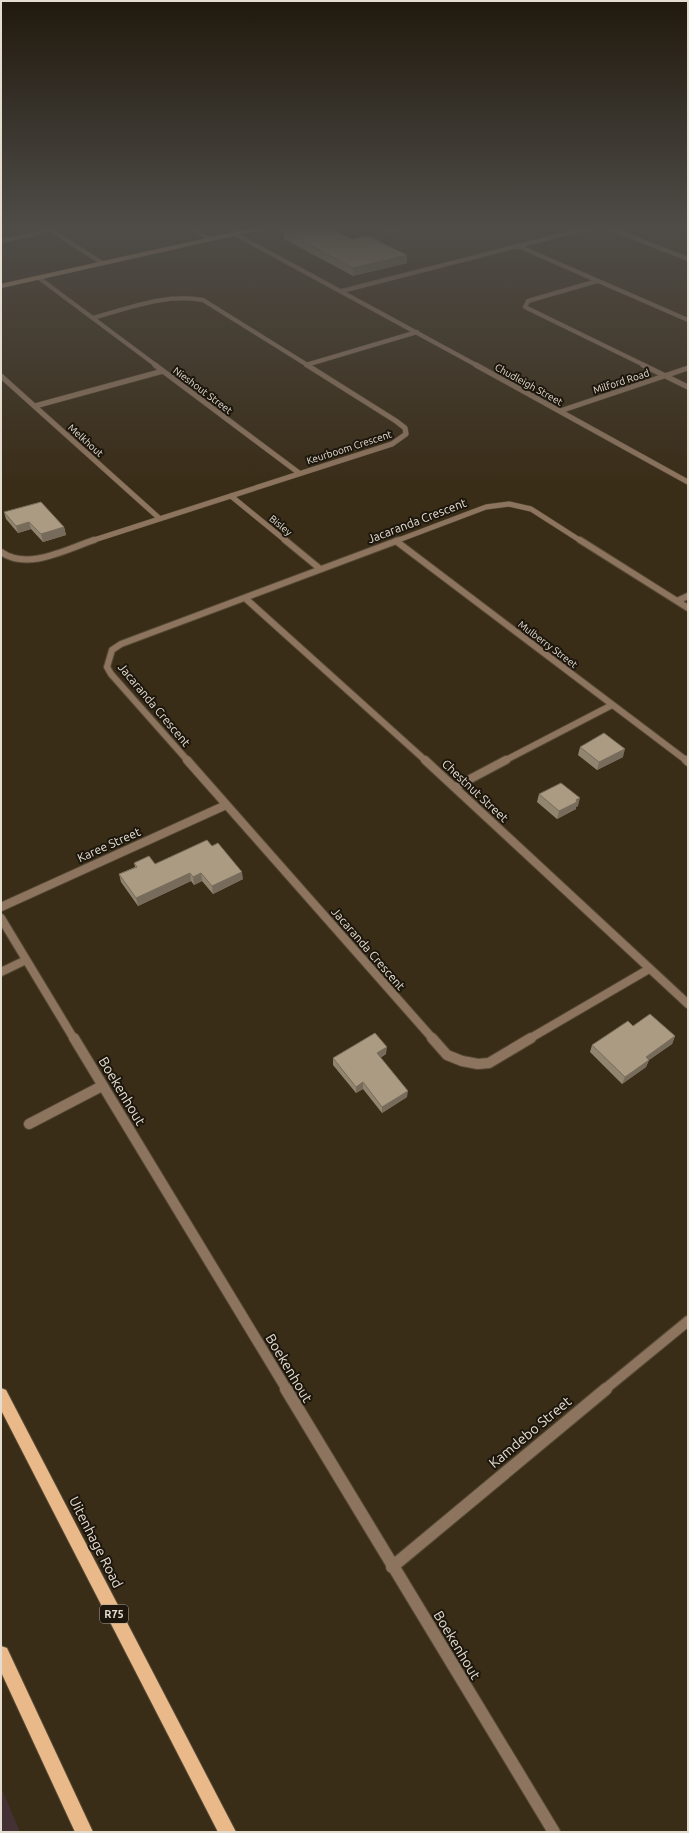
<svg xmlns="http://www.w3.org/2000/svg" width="689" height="1833" font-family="Ubuntu,sans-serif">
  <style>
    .industrial { fill: #443136 }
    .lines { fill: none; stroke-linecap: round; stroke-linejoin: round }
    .lane-casing { stroke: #554935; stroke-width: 5 }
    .street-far5-casing { stroke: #554935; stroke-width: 5 }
    .street-far4-casing { stroke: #554935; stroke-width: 6 }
    .street-far3-casing { stroke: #554935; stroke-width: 8 }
    .street-far2-casing { stroke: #554935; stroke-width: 10 }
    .street-far1-casing { stroke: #554935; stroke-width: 12 }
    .street-casing { stroke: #554935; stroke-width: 14 }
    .secondary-casing { stroke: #554935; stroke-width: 5 }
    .primary-casing { stroke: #554935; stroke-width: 2 }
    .lane { stroke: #8d745e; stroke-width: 4 }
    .street-far5 { stroke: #8d745e; stroke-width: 4 }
    .street-far4 { stroke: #8d745e; stroke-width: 5 }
    .street-far3 { stroke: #8d745e; stroke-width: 6 }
    .street-far2 { stroke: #8d745e; stroke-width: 8 }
    .street-far1 { stroke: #8d745e; stroke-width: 10 }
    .street { stroke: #8d745e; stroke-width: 12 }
    .secondary { stroke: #c19b77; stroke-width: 4 }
    .primary { fill: #eab989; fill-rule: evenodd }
    .wall { fill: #928570 }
    .shaded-wall { fill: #776c5b }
    .building { fill: #aa9b82; stroke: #776c5b }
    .labels { text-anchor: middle; stroke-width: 4; stroke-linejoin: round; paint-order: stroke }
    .far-street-label { font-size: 10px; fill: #e5ddd0; stroke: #1c160d }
    .shield { fill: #1c160d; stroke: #a9a196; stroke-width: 1 }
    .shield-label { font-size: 11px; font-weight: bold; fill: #e5ddd0 }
    .street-label { font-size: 12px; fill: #e5ddd0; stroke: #1c160d }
    .near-street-label { font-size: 14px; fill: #e5ddd0; stroke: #1c160d }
  </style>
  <rect width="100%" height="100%" fill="#3a2d18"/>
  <!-- industrial -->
  <path class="industrial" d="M1 1787 20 1832H1Z"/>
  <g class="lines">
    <defs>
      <path id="lane" d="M386 231 400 227"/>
      <path id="street-far5" d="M189 227 210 239
        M606 227 688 259
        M49 229 102 263
        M235 234 478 366
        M1 241 39 233 53 227
        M518 246 688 320
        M39 278 157 366
        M597 281 528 301 525 307 646 366
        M342 291 592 227
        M93 318C129 308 166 293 203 300L309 366
        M306 365 417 332"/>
      <path id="street-far4" d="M155 365 299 473
        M476 365 688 482
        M643 365 688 387
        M1 376 159 518
        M35 406 163 371
        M560 411 688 368
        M231 496 286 541
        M91 541 392 444 406 434 405 428 396 421 307 365
        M396 541 486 507 509 504 531 509 581 541"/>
      <path id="street-far3" d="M285 540 319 568
        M580 540 688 608
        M396 541 687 761
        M1 552C28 571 67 549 94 540
        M245 598 426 761
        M677 601 688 596
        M188 761 111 674 107 667 112 650 121 644 399 540
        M504 761 612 705"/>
      <path id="street-far2" d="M187 760 433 1039
        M425 760 688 1004
        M686 760 688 762
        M455 787 506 760
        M1 907 226 805
        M1 918 74 1039
        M1 972 26 960
        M529 1039 649 969"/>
      <path id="street-far1" d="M74 1038 287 1390
        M432 1038 447 1055 462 1061 478 1064 489 1063 531 1038
        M29 1124 102 1086
        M604 1390 688 1321"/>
      <path id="street" d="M286 1389 554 1832
        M392 1567 606 1389"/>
      <path id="secondary" d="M1 286 265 227"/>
      <path id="primary" d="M1 1388 6 1390 236 1832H218L1 1410Z
        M1 1646 7 1648 93 1832H75L1 1672Z"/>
    </defs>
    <!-- lane casing -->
    <use href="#lane" class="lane-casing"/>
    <!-- street-far5 casing -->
    <use href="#street-far5" class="street-far5-casing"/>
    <!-- street-far4 casing -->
    <use href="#street-far4" class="street-far4-casing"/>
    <!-- street-far3 casing -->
    <use href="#street-far3" class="street-far3-casing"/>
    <!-- street-far2 casing -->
    <use href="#street-far2" class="street-far2-casing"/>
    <!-- street-far1 casing -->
    <use href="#street-far1" class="street-far1-casing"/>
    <!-- street casing -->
    <use href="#street" class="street-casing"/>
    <!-- secondary casing -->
    <use href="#secondary" class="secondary-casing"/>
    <!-- primary casing -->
    <use href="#primary" class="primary-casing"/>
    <!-- lane -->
    <use href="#lane" class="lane"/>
    <!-- street-far5 -->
    <use href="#street-far5" class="street-far5"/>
    <!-- street-far4 -->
    <use href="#street-far4" class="street-far4"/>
    <!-- street-far3 -->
    <use href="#street-far3" class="street-far3"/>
    <!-- street-far2 -->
    <use href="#street-far2" class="street-far2"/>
    <!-- street-far1 -->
    <use href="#street-far1" class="street-far1"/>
    <!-- street -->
    <use href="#street" class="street"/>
    <!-- secondary -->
    <use href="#secondary" class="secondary"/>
    <!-- primary -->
    <use href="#primary" class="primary"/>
  </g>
  <!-- wall -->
  <path class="wall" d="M284 231 352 239 407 255V263L353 276 284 239Z
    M4 512 64 527 66 535 43 542 31 529 18 533 6 519Z
    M580 747 623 757 597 770 578 755Z
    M539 794 578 806 576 807V809L557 819 537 802Z
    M134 863 155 864 243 879 213 894 202 881 194 885 191 881 138 906 121 882 119 874 135 867Z
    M633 1026 675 1036 672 1044 649 1060 646 1067 622 1084 590 1052 592 1045Z
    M386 1054 380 1058 407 1097 382 1113 363 1089 356 1093 333 1065V1058Z"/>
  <!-- shaded-wall -->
  <path class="shaded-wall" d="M407 255V263L353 276V268Z
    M29 522 31 529 18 533 16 526Z
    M64 527 66 535 43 542 41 534Z
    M625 749 623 757 597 770 599 762Z
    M580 798 578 806 576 807V809L557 819 559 811Z
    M242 872 243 879 213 894 212 886Z
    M190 873 191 881 138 906 136 898Z
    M201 873 202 881 194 885 193 877Z
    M675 1036 672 1044 643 1064 646 1057Z
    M387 1047 386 1054 376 1060 377 1053Z
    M649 1060 646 1067 622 1084 625 1077Z
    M363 1082V1089L356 1093V1087Z
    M408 1091 407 1097 382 1113V1107Z"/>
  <!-- building -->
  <path class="building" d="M302 227H328L352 239 368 236 407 255 353 268 284 231Z
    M41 502 64 527 41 534 29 522 16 526 4 512Z
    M604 733 625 749 599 762 580 747Z
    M561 783 580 798 576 800 577 802 559 811 539 794Z
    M207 840 212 846 218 843 242 872 212 886 201 873 193 877 190 873 136 898 119 874 137 867 134 863 149 856 155 864Z
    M650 1014 675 1036 646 1057 649 1060 625 1077 592 1045 628 1021 633 1026Z
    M375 1033 387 1047 377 1053 408 1091 382 1107 363 1082 356 1087 333 1058Z"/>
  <!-- sky -->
  <linearGradient id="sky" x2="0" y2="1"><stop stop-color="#20190d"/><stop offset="0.47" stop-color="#4f4c48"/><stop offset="1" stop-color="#4f4c48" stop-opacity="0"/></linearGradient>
  <rect width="689" height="484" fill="url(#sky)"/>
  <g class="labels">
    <!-- far-street labels -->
    <g class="far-street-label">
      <text transform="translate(621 381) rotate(-18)" y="4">Milford Road</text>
      <text transform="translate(529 384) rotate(29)" y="4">Chudleigh Street</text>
      <text transform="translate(203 390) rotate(37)" y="4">Nieshout Street</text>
      <text transform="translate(86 440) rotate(42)" y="4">Melkhout</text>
      <text transform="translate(349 447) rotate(-18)" y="4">Keurboom Crescent</text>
      <text transform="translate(281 525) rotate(40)" y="4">Bisley</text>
      <text transform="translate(548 644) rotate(37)" y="4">Mulberry Street</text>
    </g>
    <!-- shield labels -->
    <rect class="shield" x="100" y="1605" width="28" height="18" rx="3"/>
    <g class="shield-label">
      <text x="114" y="1618">R75</text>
    </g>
    <!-- street labels -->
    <g class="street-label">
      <text transform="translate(417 521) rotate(-21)" y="4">Jacaranda Crescent</text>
      <text transform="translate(154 705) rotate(50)" y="4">Jacaranda Crescent</text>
      <text transform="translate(475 791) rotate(43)" y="4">Chestnut Street</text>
      <text transform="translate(109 845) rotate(-24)" y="4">Karee Street</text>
      <text transform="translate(368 949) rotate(49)" y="4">Jacaranda Crescent</text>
    </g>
    <!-- near-street labels -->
    <g class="near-street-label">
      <text transform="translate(122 1091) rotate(59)" y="5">Boekenhout</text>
      <text transform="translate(289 1368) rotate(59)" y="5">Boekenhout</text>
      <text transform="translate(530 1432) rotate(-40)" y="5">Kamdebo Street</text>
      <text transform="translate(96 1542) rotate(63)" y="5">Uitenhage Road</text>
      <text transform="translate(457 1645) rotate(59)" y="5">Boekenhout</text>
    </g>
  </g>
  <!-- border -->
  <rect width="689" height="1833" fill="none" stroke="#e5ddd0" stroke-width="4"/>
</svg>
